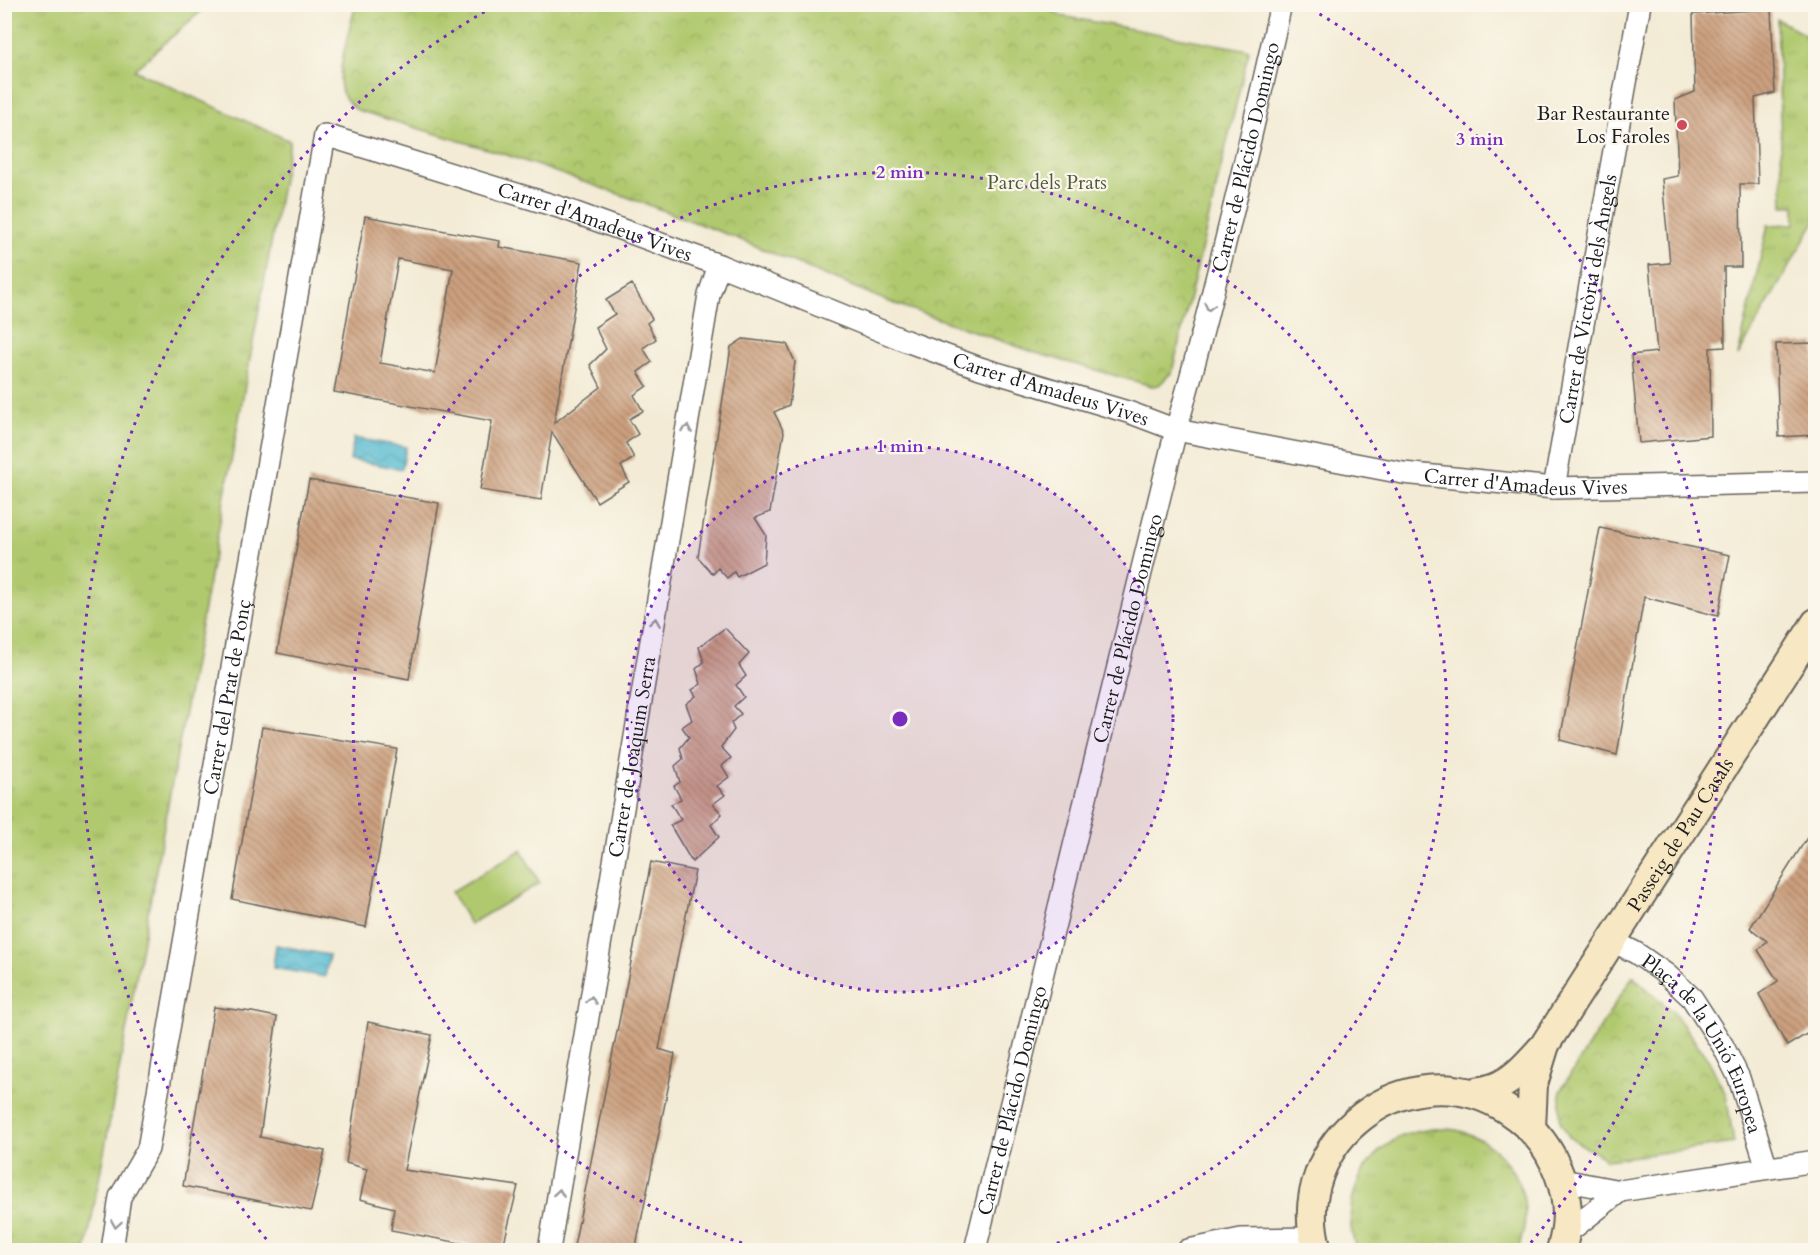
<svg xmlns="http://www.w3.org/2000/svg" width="1820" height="1255" font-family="Cardo,serif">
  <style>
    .grass { fill: url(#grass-tufts); stroke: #667245; stroke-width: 1.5 }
    .park { fill: url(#park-crowns); stroke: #667245; stroke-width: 1.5 }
    .pitch { fill: #b0c96e; stroke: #667245; stroke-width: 1.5 }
    .water { fill: url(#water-waves); stroke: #376a76; stroke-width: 1.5 }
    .building { fill: url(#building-back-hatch); fill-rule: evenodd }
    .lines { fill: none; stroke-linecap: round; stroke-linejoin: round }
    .street-casing { stroke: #67645d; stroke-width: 24 }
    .secondary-casing { stroke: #67645d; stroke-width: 32 }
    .street { stroke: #fff; stroke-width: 21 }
    .secondary { stroke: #f7e8c3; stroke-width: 28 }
    .oneway { stroke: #999 }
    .ring { fill: none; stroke: #7b2cbf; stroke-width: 3; stroke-dasharray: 3 6 }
    .poi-dot { fill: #d1495b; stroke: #fbf7ec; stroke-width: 2 }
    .labels { text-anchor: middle; stroke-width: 4.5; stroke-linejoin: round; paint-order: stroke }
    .poi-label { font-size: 20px; fill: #1c1c1c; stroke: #fbf7ec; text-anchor: end }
    .street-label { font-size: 20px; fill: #1c1c1c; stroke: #fbf7ec }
    .park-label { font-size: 20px; fill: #505939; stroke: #fbf7ec }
    .centre { fill: #7b2cbf; stroke: #fbf7ec; stroke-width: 3 }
    .ring-label { font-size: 18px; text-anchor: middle; font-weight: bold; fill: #7b2cbf; stroke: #fbf7ec; stroke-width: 4.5; stroke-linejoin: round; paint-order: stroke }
  </style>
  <defs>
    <pattern id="grass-tufts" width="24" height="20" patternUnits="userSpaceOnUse" patternTransform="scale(1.5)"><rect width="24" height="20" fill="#b0c96e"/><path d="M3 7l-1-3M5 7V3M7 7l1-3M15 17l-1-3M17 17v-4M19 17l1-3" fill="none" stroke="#97ac5f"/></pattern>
    <pattern id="park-crowns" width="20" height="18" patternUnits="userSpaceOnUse" patternTransform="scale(1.5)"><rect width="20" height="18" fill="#b0c96e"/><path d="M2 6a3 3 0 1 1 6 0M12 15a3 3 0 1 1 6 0" fill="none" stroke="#97ac5f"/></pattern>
    <pattern id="water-waves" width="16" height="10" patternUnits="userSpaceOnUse" patternTransform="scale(1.5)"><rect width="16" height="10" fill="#52b9d0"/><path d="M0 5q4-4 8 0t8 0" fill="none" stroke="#479eb2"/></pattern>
    <pattern id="building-back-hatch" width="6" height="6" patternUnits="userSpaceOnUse" patternTransform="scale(1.5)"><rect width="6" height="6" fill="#cca07f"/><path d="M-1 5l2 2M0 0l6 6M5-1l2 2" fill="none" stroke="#a58267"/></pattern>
  </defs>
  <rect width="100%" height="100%" fill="#fbf7ec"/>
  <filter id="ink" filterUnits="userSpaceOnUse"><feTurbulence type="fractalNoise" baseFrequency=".0167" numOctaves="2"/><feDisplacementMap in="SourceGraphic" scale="12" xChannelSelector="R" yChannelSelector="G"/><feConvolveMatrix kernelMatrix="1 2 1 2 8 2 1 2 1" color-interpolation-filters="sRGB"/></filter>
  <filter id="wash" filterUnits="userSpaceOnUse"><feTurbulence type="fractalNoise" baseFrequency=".008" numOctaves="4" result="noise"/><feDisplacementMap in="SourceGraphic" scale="24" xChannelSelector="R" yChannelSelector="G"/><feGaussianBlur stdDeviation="1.35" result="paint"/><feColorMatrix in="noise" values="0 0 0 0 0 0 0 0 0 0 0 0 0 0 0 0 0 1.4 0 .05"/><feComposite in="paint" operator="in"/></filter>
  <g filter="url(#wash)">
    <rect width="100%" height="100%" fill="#f3ebd5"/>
    <!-- grass -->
    <path class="grass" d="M5 4 208 5 134 70 290 141 86 1250H5Z
      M1777 19 1815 41V105L1809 127 1815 129V221L1738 356 1768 225 1795 224V206H1783Z
      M1432 1129C1440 1129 1448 1129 1456 1130 1494 1139 1525 1174 1525 1214 1525 1227 1522 1238 1518 1250H1357C1341 1211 1356 1164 1393 1141 1405 1133 1419 1131 1432 1129Z"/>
    <!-- park -->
    <path class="park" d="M356 4 1044 5 1061 16 1249 50 1172 372 1159 385 1152 386 1039 354 887 301 734 237 630 198 507 155 357 110C351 105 345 100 342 92 335 74 351 25 356 4Z
      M1633 976 1676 1015 1709 1061 1726 1095 1734 1143 1607 1160 1569 1137 1560 1121V1091Z"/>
    <!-- pitch -->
    <path class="pitch" d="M521 850 540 883 470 924 451 892Z"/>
    <!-- water -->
    <path class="water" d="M354 438 406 447 402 469 350 460Z
      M276 945 329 955 325 977 273 968Z"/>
    <g id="blocks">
      <!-- building -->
      <path class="building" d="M1771 9 1775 93 1755 98 1758 184H1740L1741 267H1724L1725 347 1710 348 1711 436 1639 443 1631 355 1657 352 1649 265 1670 263 1662 179 1678 176 1675 100 1695 92 1693 14Z
        M365 216 500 241 499 247 582 262 554 423 601 387 590 365 606 349 595 327 615 314 606 300 632 284 652 319 647 323 656 339 643 348 652 362 638 372 647 386 634 395 643 411 629 419 638 434 626 443 634 458 621 466 629 482 597 502 552 432 541 500 480 490 492 421 334 392ZM398 259 453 269 435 373 380 363Z
        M743 339 787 344 795 362 789 405 774 412 784 432 770 512 755 518 766 535 764 563 737 577 734 572 727 578 718 568 713 574 698 557 731 347Z
        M1815 343V435L1779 437 1776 344Z
        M309 480 439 503 409 679 277 653Z
        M1600 528 1730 555 1718 616 1644 597 1617 755 1560 740Z
        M725 628 749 654 739 665 746 676 736 685 744 697 734 706 741 714 731 723 734 730 721 747 731 758 722 766 729 777 717 786 725 795 713 804 722 814 711 825 719 837 692 862 670 825 681 820 671 804 681 799 674 786 680 782 675 766 683 759 680 748 689 737 682 727 692 720 686 704 696 696 692 690 701 684 696 669 704 662 699 647Z
        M262 727 397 749 366 927 232 899Z
        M1815 825V1029L1787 1046 1759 994 1778 981 1758 950 1767 941 1750 928Z
        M651 862 695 871 659 1049 675 1054 635 1251H573Z
        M214 1007 252 1012 277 1017 260 1137 325 1151 311 1211 183 1186Z
        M368 1022 432 1035 404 1170 518 1186 502 1251 391 1230 394 1208 360 1199 367 1169 346 1163Z"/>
    </g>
  </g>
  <g filter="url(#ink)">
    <use href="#blocks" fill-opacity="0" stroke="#67645d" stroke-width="1.5"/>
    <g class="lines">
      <defs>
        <g id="street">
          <path id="s1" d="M1554 488 1640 4"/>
          <path id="s2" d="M1611 940 1636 953 1666 974 1692 998 1723 1046 1739 1078 1767 1168"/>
          <path d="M1562 1180 1620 1191 1567 1233"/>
          <path d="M1620 1191 1816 1161"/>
          <path id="s3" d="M112 1250 120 1197 148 1149 325 135 565 209 719 265 906 341 980 368 1131 413 1176 430 1403 473 1554 488 1816 482"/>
          <path id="s4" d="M549 1250 709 295 719 265"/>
          <path id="s5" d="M975 1250 1176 430C1216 289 1249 147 1281 4"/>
          <path d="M1188 1250 1241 1239 1313 1238"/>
        </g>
        <g id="secondary">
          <path id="s6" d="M1472 1093C1480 1091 1488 1090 1496 1087 1516 1079 1530 1061 1544 1046L1816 623"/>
          <path d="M1531 1128 1533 1084 1544 1048"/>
          <path d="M1317 1250C1285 1141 1410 1047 1506 1109 1526 1122 1544 1140 1554 1162 1568 1192 1571 1219 1561 1250"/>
        </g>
      </defs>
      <!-- street casing -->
      <use href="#street" class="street-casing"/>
      <!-- secondary casing -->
      <use href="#secondary" class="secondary-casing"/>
      <!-- street -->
      <use href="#street" class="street"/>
      <!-- secondary -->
      <use href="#secondary" class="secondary"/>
    </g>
    <!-- one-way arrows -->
    <defs><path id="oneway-chevron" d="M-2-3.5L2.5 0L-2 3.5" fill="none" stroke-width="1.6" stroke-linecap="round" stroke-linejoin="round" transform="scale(1.5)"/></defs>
    <g class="oneway">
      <use href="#oneway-chevron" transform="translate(1209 307) rotate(104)"/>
      <use href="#oneway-chevron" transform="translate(687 429) rotate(-81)"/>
      <use href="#oneway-chevron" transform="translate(655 622) rotate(-81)"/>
      <use href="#oneway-chevron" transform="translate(591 1000) rotate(-81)"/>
      <use href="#oneway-chevron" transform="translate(559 1193) rotate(-81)"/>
      <use href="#oneway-chevron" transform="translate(116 1224) rotate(99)"/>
    </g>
  </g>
  <!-- distance rings -->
  <circle cx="900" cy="719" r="273" fill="#7b2cbf" fill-opacity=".12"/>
  <g class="ring">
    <circle cx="900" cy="719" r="273"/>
    <path d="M768 1250A547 547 0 1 1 1032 1250"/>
    <path d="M272 1246A820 820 0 0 1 496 5M1304 5A820 820 0 0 1 1528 1246"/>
  </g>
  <!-- markers -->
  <circle class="poi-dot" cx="1682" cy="125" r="6"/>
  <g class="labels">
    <!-- poi labels -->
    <g class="poi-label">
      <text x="1670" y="120">Bar Restaurante<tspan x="1670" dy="23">Los Faroles</tspan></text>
    </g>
    <!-- street labels -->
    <g class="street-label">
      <text dy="7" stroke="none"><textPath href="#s5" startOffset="1126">Carrer de Plácido Domingo</textPath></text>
      <text dy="7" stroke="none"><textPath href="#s3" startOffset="1422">Carrer d'Amadeus Vives</textPath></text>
      <text dy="7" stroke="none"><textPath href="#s1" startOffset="192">Carrer de Victòria dels Àngels</textPath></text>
      <text dy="7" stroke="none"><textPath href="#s3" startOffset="1908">Carrer d'Amadeus Vives</textPath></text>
      <text dy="7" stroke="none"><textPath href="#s3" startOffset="2394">Carrer d'Amadeus Vives</textPath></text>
      <text dy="7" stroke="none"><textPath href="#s5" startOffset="640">Carrer de Plácido Domingo</textPath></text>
      <text dy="7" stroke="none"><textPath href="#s3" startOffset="568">Carrer del Prat de Ponç</textPath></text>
      <text dy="7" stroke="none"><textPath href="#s4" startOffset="500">Carrer de Joaquim Serra</textPath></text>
      <text dy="7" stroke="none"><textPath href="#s6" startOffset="340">Passeig de Pau Casals</textPath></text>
      <text dy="7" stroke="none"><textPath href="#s2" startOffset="144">Plaça de la Unió Europea</textPath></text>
      <text dy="7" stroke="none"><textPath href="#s5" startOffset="154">Carrer de Plácido Domingo</textPath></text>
    </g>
    <!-- park labels -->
    <g class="park-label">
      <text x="1047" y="189">Parc dels Prats</text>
    </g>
  </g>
  <circle cx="900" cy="719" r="9" class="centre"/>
  <g class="ring-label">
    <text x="1480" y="145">3 min</text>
    <text x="900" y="178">2 min</text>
    <text x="900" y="452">1 min</text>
  </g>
  <!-- margin -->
  <rect width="1820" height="1255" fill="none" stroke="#fbf7ec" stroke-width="24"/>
</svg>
